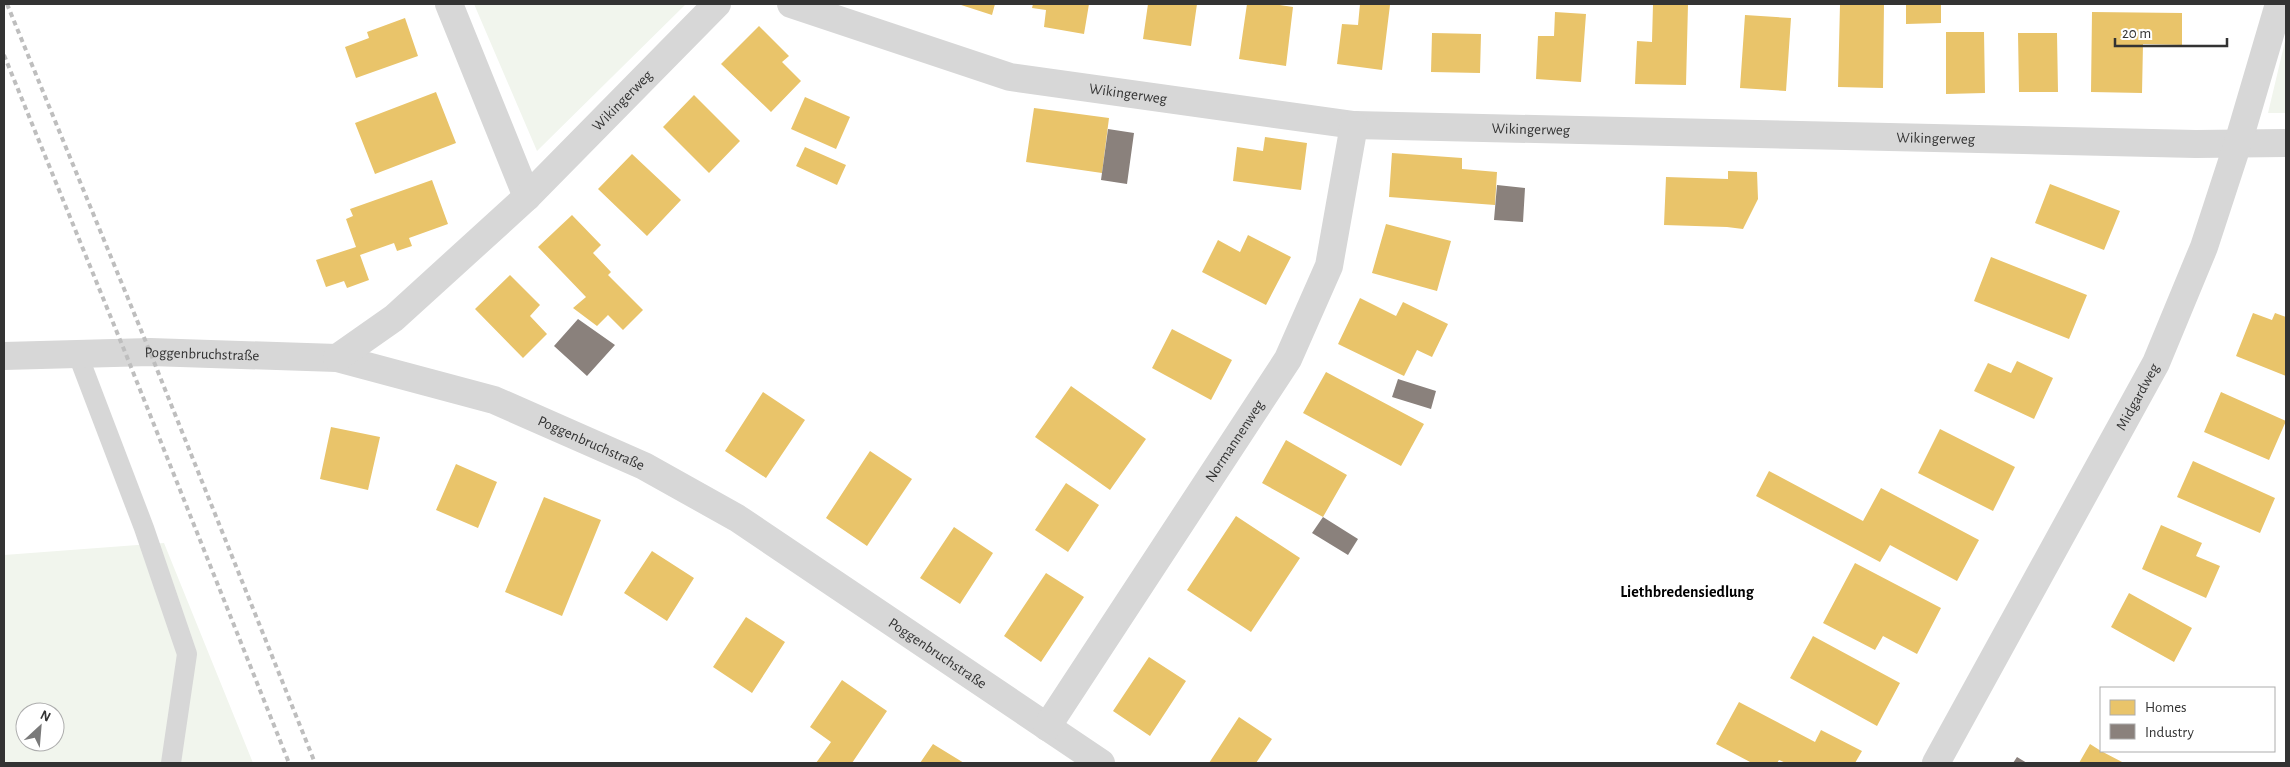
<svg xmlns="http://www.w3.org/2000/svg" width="2290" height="767" font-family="'Alegreya Sans',sans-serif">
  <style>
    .green { fill: #f1f5ed; fill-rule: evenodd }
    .homes { fill: #e9c46a }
    .industry { fill: #8a817c }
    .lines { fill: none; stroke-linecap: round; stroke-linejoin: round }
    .lane { stroke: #d7d7d7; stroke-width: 20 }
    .street { stroke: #d7d7d7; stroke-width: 28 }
    .rail { stroke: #bebebe; stroke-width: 4; stroke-dasharray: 5 4; stroke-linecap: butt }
    .labels { text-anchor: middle; stroke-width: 5; stroke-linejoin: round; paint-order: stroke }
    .street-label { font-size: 15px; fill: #333; stroke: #fff }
    .neighbourhood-label { font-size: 16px; font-weight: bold; fill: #000; stroke: #fff }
  </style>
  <rect width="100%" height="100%" fill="#fff"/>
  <!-- green -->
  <path class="green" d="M474 4H686L537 151Z
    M2286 37V113H2268Z
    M164 543 253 763H4V555ZM25 712H55V742H25Z"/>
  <!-- homes -->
  <path class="homes" d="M958 4H995L992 15Z
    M1033 4H1089L1084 34 1044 27 1046 10 1032 8Z
    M1148 4H1197L1191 46 1143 39Z
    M1247 4H1273L1293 7 1286 66 1239 59Z
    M1360 4 1390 5 1382 70 1337 64 1342 24 1358 25Z
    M1653 4H1688L1686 85 1635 84 1637 41 1652 42Z
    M1840 4H1884L1883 88 1838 87Z
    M1906 4H1941V23L1906 24Z
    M1555 12 1586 14 1581 82 1536 79 1538 36H1554Z
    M2092 12 2182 13V45L2143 44 2142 93 2091 92Z
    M1745 15 1791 18 1786 91 1740 88Z
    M405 18 418 56 356 78 345 47 369 38 367 32Z
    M759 26 789 56 782 62 801 81 771 112 721 64Z
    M1946 32H1984L1985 93 1946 94Z
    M1432 33 1481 34 1480 73 1431 72Z
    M2018 33H2057L2058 92H2019Z
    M436 92 456 143 375 174 355 123Z
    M694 95 740 141 709 173 663 127Z
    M805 97 850 117 836 149 791 129Z
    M1034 108 1109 118 1102 173 1026 162Z
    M1265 137 1307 143 1301 190 1233 181 1237 147 1263 151Z
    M805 147 846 165 837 185 796 166Z
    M1392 153 1462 158V169L1497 172 1495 205 1389 197Z
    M632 154 681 200 647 236 598 189Z
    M1728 171 1757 172 1758 199 1743 229 1727 227 1664 225 1666 177 1728 179Z
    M432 180 448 224 409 238 412 246 397 251 394 243 360 255 369 280 347 288 344 281 326 287 316 260 356 247 346 219 353 216 350 209Z
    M2050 184 2120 211 2104 250 2035 223Z
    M572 215 601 245 593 253 611 272 608 275 643 310 623 330 608 315 597 326 573 308 586 297 538 247Z
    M1386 224 1451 241 1437 291 1372 273Z
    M1248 235 1291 257 1266 305 1202 272 1218 240 1240 252Z
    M1991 257 2087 295 2069 339 1974 301Z
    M510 275 540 305 530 316 547 334 523 358 475 309Z
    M1360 298 1396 316 1403 302 1448 324 1432 357 1417 350 1404 376 1338 344Z
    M2253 313 2272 320 2275 313 2286 317V376L2236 356Z
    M1172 329 1232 360 1211 400 1152 368Z
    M2017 361 2053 378 2034 419 1974 391 1988 363 2011 373Z
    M1326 372 1424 424 1401 466 1303 413Z
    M1071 386 1146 439 1110 490 1035 437Z
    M763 392 805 420 766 478 725 451Z
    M2221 392 2286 421 2269 460 2204 432Z
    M331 427 380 437 368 490 320 479Z
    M1940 429 2015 467 1993 511 1918 473Z
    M1286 440 1347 475 1323 517 1262 483Z
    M870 451 912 479 867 546 826 518Z
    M2193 461 2275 498 2260 533 2177 497Z
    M456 464 497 482 478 528 436 510Z
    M1769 471 1863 521 1881 488 1979 540 1957 581 1890 545 1880 562 1756 496Z
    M1066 483 1099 505 1068 552 1035 530Z
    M544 497 601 520 562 616 505 592Z
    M1236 516 1300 558 1251 632 1187 590Z
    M2161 525 2202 543 2196 556 2220 566 2206 598 2142 569Z
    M954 527 993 553 960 604 920 578Z
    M652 551 694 578 667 621 624 593Z
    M1855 563 1941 608 1917 654 1883 636 1875 650 1823 623Z
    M1046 573 1084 597 1041 662 1004 636Z
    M2129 593 2192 628 2174 662 2111 627Z
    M746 617 785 642 752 693 713 667Z
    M1813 636 1900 683 1877 726 1790 678Z
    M1149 657 1186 681 1150 736 1113 711Z
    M842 680 887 711 852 763H816L831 742 810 727Z
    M1739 702 1815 742 1821 730 1862 751 1855 763H1786L1779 760 1777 763H1752L1716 744Z
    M1239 717 1272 739 1256 763H1209Z
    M933 744 964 763H920Z
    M2090 744 2101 751 2124 763H2079Z"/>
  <!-- industry -->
  <path class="industry" d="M1108 129 1134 133 1127 184 1101 180Z
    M1497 185 1525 188 1523 222 1494 220Z
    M578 319 615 345 587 376 554 346Z
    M1398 379 1436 391 1431 409 1392 397Z
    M1323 517 1358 539 1348 555 1312 533Z
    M2017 757 2027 763H2013Z"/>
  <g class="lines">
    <!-- lane -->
    <path class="lane" d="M78 355 144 528 187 654 171 763"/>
    <!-- street -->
    <g class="street">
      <path d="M449 4 527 197"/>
      <path id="s1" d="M791 4 1010 77 1354 125 2196 144 2286 143"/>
      <path id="s2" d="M4 356 150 352 337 358 494 400 644 466 737 518 1101 763"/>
      <path id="s3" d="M337 358 394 318 527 197 717 4"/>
      <path id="s4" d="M1047 727 1288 359 1329 266 1354 125"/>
      <path id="s5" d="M1936 763 2156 363 2204 247 2238 143 2279 4"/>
    </g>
    <!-- rail -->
    <path class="rail" d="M7 4 150 352 315 763
      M4 55 125 352 289 763"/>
  </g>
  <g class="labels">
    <!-- street labels -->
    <g class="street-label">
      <text dy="5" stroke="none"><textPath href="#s1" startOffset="350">Wikingerweg</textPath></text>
      <text dy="5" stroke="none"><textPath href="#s3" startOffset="385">Wikingerweg</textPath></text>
      <text dy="5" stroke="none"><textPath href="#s1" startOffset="755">Wikingerweg</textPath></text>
      <text dy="5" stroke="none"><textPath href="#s1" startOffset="1160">Wikingerweg</textPath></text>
      <text dy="5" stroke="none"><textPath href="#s2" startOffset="198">Poggenbruchstraße</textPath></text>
      <text dy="5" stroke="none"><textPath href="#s5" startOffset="418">Midgardweg</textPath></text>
      <text dy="5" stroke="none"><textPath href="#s4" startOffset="342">Normannenweg</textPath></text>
      <text dy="5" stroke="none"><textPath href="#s2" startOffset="602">Poggenbruchstraße</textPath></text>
      <text dy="5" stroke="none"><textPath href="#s2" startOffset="1008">Poggenbruchstraße</textPath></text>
    </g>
    <!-- neighbourhood labels -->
    <g class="neighbourhood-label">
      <text x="1687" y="597">Liethbredensiedlung</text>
    </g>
  </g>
  <!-- border -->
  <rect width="2290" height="767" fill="none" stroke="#333333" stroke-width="10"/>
  <!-- legend -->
  <rect x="2100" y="687" width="175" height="65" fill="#ffffff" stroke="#adadad"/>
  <rect x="2110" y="700" width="25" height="15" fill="#e9c46a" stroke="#adadad"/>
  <text x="2145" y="712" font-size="15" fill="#333333">Homes</text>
  <rect x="2110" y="724" width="25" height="15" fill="#8a817c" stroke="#adadad"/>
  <text x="2145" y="737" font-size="15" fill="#333333">Industry</text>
  <!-- north arrow -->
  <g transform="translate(40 727) rotate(26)"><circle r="24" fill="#ffffff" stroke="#adadad"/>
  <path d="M0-4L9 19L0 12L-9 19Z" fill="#7a7a7a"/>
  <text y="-8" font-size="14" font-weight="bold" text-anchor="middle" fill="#333333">N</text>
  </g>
  <!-- scale -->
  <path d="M2115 38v8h112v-8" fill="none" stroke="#333333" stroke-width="2.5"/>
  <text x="2122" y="38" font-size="15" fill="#333333" stroke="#ffffff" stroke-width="4" paint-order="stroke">20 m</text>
</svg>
